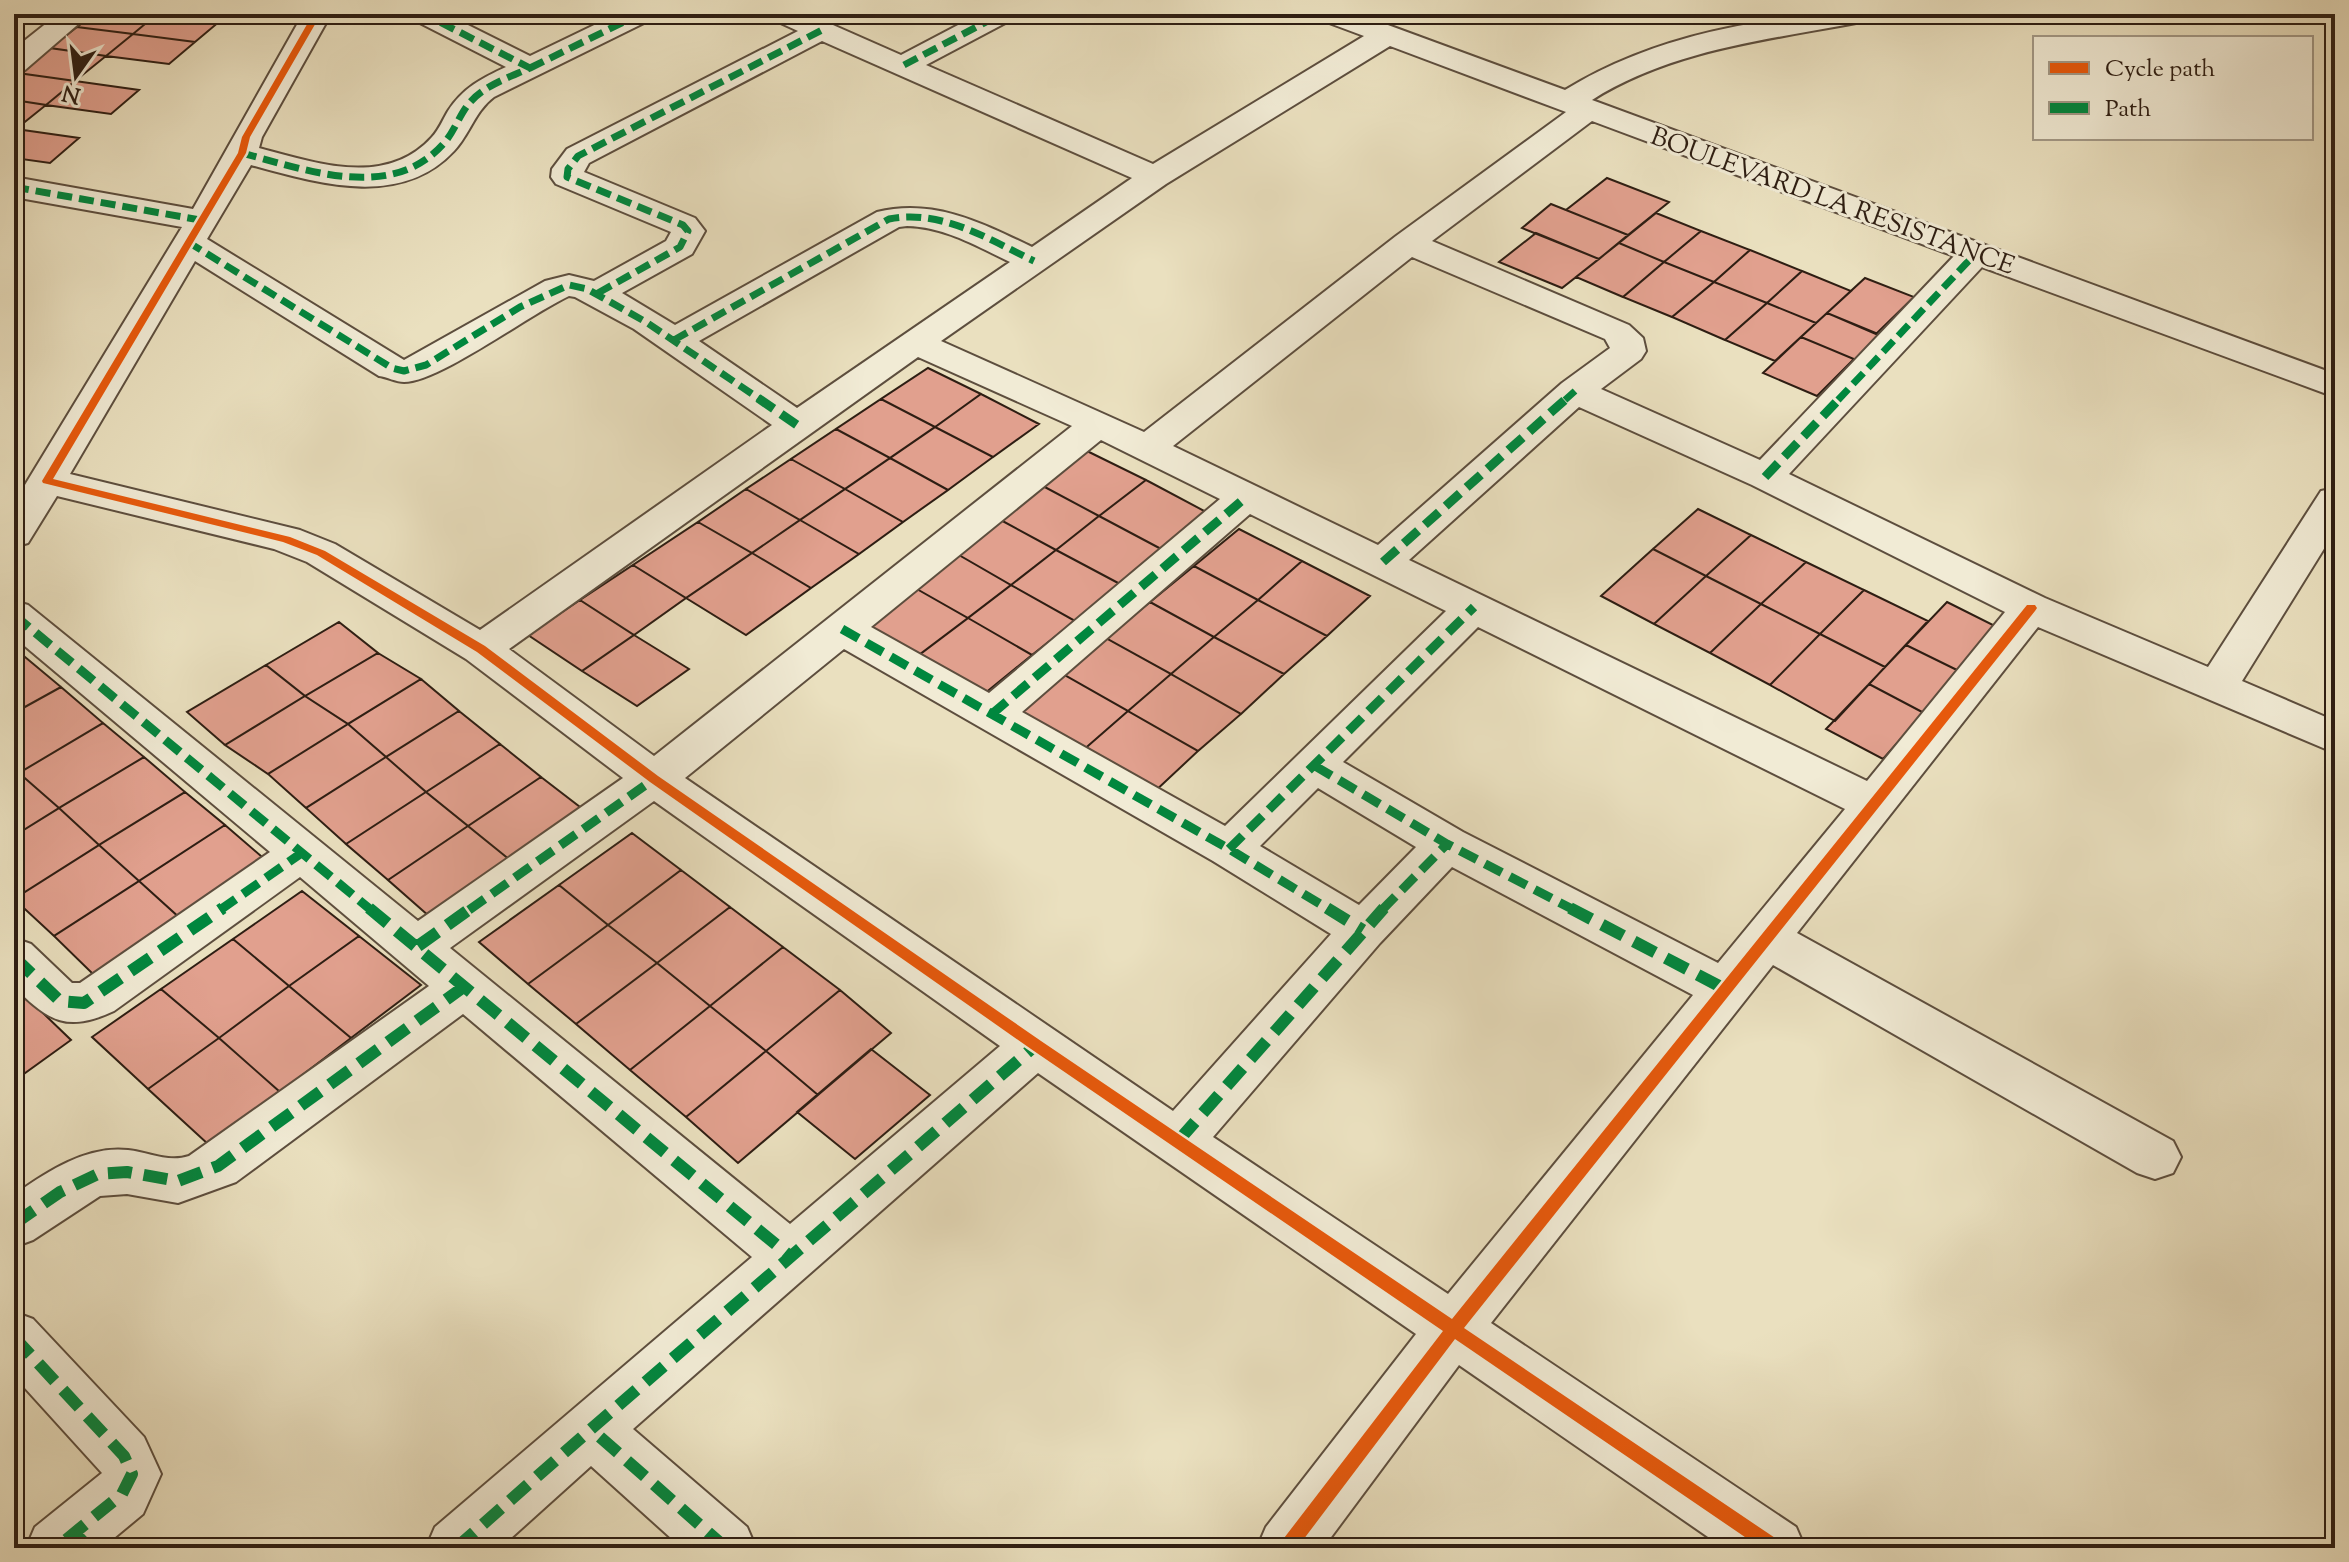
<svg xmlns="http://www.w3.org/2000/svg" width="2349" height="1562" font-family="'Sorts Mill Goudy',serif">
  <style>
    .building { fill: #e1a08e; stroke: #2e1e13; stroke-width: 2 }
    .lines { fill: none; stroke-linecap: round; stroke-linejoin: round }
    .minor-casing { stroke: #5d4e3e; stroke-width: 4 }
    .minor { fill: #f1ebd5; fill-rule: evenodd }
    .quiet-far2 { stroke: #00873e; stroke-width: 7; stroke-dasharray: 15 7; stroke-linecap: butt }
    .quiet-far1 { stroke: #00873e; stroke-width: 9; stroke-dasharray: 19 9; stroke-linecap: butt }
    .quiet { stroke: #00873e; stroke-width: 12; stroke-dasharray: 24 12; stroke-linecap: butt }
    .cycleway-casing { stroke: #f1ebd5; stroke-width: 5 }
    .cycleway { fill: #e8590c; fill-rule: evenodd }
    .labels { text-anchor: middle; stroke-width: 6; stroke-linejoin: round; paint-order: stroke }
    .far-street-label { font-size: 26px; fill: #2e1e13; stroke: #f1ebd5 }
  </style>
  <rect width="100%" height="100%" fill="#eae0bf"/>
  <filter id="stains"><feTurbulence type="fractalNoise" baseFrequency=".0025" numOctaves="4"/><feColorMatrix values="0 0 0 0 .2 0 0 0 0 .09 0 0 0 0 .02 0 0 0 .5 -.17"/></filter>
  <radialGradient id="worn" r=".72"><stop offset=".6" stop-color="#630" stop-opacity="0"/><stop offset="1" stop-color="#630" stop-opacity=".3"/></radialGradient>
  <!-- building -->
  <path class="building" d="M94 14H157L133 34 77 27Z
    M157 14H165L220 21 195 42 133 34Z
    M77 27 133 34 106 56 50 48Z
    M133 34 195 42 169 64 106 56Z
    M50 48 106 56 75 81 18 73Z
    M18 73 75 81 46 105 14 100V77Z
    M75 81 139 90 111 114 46 105Z
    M14 100 46 105 16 129Z
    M16 129 79 138 50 163 14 158Z
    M1607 178 1669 202 1628 235 1566 210Z
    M1551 204 1566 210 1628 235 1599 259 1522 228Z
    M1656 213 1701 231 1664 262 1619 243Z
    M1701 231 1750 250 1714 282 1664 262Z
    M1536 233 1599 259 1562 288 1499 262Z
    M1619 243 1664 262 1623 297 1576 277Z
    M1750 250 1802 271 1767 303 1714 282Z
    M1664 262 1714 282 1672 317 1623 297Z
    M1802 271 1851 291 1816 323 1767 303Z
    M1865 278 1914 297 1876 334 1827 313Z
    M1714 282 1767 303 1725 340 1672 317Z
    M1767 303 1816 323 1775 361 1725 340Z
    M1827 313 1893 340 1868 365 1801 337Z
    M1801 337 1854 359 1817 396 1763 373Z
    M928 368 981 394 935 427 881 399Z
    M981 394 1039 424 993 457 935 427Z
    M881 399 935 427 890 458 836 429Z
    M935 427 993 457 948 490 890 458Z
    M836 429 890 458 845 489 791 459Z
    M1087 451 1146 480 1099 516 1041 485Z
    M890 458 948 490 903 522 845 489Z
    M791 459 845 489 800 520 746 489Z
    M1146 480 1208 513 1163 550 1099 516Z
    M1041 485 1099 516 1056 550 997 518Z
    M746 489 800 520 752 553 698 522Z
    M845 489 903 522 859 554 800 520Z
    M1698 509 1751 535 1706 576 1653 549Z
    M1099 516 1163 550 1120 584 1056 550Z
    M997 518 1056 550 1011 585 952 551Z
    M800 520 859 554 811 588 752 553Z
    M698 522 752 553 686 598 633 565Z
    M1239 529 1302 561 1258 600 1194 566Z
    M1751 535 1806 562 1761 604 1706 576Z
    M1653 549 1706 576 1654 624 1601 596Z
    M1056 550 1120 584 1075 621 1011 585Z
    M952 551 1011 585 968 618 908 584Z
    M752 553 811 588 746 635 686 598Z
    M1302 561 1370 596 1327 636 1258 600Z
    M1806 562 1864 590 1820 634 1761 604Z
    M633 565 686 598 634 635 580 600Z
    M1194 566 1258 600 1214 637 1150 602Z
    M1706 576 1761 604 1710 653 1654 624Z
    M908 584 968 618 919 655 860 620Z
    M1011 585 1075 621 1032 655 968 618Z
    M1864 590 1928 621 1885 667 1820 634Z
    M580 600 634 635 582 671 528 635Z
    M1258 600 1327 636 1284 674 1214 637Z
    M1150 602 1214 637 1171 674 1106 638Z
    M1947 602 2001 629 1961 672 1906 645Z
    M1761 604 1820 634 1770 685 1710 653Z
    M968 618 1032 655 984 694 919 655Z
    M339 622 378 653 305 696 266 665Z
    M1820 634 1885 667 1835 721 1770 685Z
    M634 635 689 669 637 706 582 671Z
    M1214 637 1284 674 1241 714 1171 674Z
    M1106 638 1171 674 1128 711 1063 674Z
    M1906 645 1961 672 1924 713 1869 684Z
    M378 653 421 679 348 724 305 696Z
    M25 657 61 687 14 713V663Z
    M266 665 305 696 225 745 187 712Z
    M1063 674 1128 711 1081 752 1015 713Z
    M1171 674 1241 714 1198 751 1128 711Z
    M421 679 459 711 386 757 348 724Z
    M1869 684 1924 713 1883 759 1826 729Z
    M61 687 103 723 19 773 14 768V713Z
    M305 696 348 724 268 774 225 745Z
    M459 711 500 744 426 792 386 757Z
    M1128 711 1198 751 1152 794 1081 752Z
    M103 723 144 757 59 808 19 773Z
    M348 724 386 757 306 808 268 774Z
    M500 744 541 777 468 826 426 792Z
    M144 757 185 792 99 845 59 808Z
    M386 757 426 792 346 844 306 808Z
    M19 773 59 808 14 836V775Z
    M541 777 593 817 520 868 468 826Z
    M185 792 225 825 139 881 99 845Z
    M426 792 468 826 388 880 346 844Z
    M59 808 99 845 14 899V836Z
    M225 825 269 863 182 920 139 881Z
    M468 826 520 868 438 924 388 880Z
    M632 833 681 870 608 925 559 885Z
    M99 845 139 881 54 936 14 899Z
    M681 870 730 907 657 963 608 925Z
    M139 881 182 920 96 977 54 936Z
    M559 885 608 925 528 984 479 942Z
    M302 891 359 936 289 986 233 939Z
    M730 907 783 947 710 1006 657 963Z
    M608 925 657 963 576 1024 528 984Z
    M359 936 421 985 351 1038 289 986Z
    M233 939 289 986 219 1038 161 989Z
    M783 947 840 990 766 1051 710 1006Z
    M657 963 710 1006 630 1070 576 1024Z
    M15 986 71 1040 14 1081V987Z
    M289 986 351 1038 280 1092 219 1038Z
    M161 989 219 1038 148 1089 92 1037Z
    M840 990 891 1033 818 1095 766 1051Z
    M710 1006 766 1051 686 1117 630 1070Z
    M219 1038 280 1092 209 1145 148 1089Z
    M871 1049 930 1095 855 1159 797 1112Z
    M766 1051 818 1095 738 1163 686 1117Z"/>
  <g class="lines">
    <defs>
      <path id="minor" d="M58 14H90L25 70 14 73V49Z
        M303 14H331L262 137 259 148C316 163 386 188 432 137 439 130 443 119 448 111 463 88 482 78 506 67L414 20 410 14H446L530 56 617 14H654L650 20 494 97C475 111 470 134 454 151 400 209 317 183 251 165L207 239 404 360 545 281 569 275 594 281 666 241 671 232 556 184 551 177 552 169 567 149 798 31 774 20 770 14H808L901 55 979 14H1015L1011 20 926 65 1153 164 1364 36 1321 20 1317 14H1358L1565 90C1654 35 1767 14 1870 14L1866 20 1856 23C1766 40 1671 50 1592 100L2335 374V397L1982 267 1789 474 2045 598 2208 667 2321 491 2335 488V531L2242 681 2335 721V753L2038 627 1797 933 2173 1141 2181 1157 2173 1173 2155 1179 2137 1173 1773 965 1491 1323 1796 1527 1805 1548H1724L1459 1365 1323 1548H1257L1266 1527 1416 1334 1038 1073 633 1429 747 1527 756 1548H682L591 1466 500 1548H426L435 1527 752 1257 463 1014 236 1182 178 1203 127 1194 100 1196 33 1240 14 1247V1195C46 1172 87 1145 128 1150 148 1152 168 1163 189 1156L429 986 300 877 114 1011C66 1033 49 1021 14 987V938L31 944 72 983H80L270 852 14 637V601L28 605 418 921 623 778 466 659 307 562 274 549 57 496 28 543 14 547V503L182 227 14 197V177L193 209ZM822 41 1132 178 1032 247C982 223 934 198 877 212L675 325 622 293 692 254 705 231 695 218 584 172 589 163ZM1390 46 1566 112 1396 236 1144 432 941 341 1166 184ZM1592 121 1954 256 1760 460 1601 389 1641 359 1646 351 1643 338 1629 325 1432 241ZM907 226C945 227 976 246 1010 262L797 408 699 341 899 227ZM1412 257 1605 339 1610 348 1562 383 1378 545 1173 446ZM195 261 379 376C387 377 396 382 404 382 439 382 530 314 569 296L575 297 634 329 772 425 480 630 335 544 300 530 70 474ZM918 357 1072 426 654 756 509 649ZM1579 407 1752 485 2005 612 1867 781 1409 560ZM1101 440 1220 499 989 693 871 627ZM1250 514 1446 611 1225 826 1022 712ZM1478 627 1845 809 1718 963 1463 832 1343 762ZM844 649 1213 861 1331 934 1173 1111 685 778ZM1318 788 1416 847 1359 905 1260 846ZM654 801 1000 1046 790 1224 450 948ZM1452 867 1693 995 1448 1294 1213 1137 1380 943Z
        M14 1312 33 1319 144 1437 161 1474 143 1514 102 1548H26L35 1527 102 1473 14 1376Z"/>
    </defs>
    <!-- minor casing -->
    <use href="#minor" class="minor-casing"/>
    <!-- minor -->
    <use href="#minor" class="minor"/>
    <!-- quiet-far2 -->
    <path class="quiet-far2" d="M904 65 1001 14
      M530 68 640 14
      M242 153C307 170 393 203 445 142 454 131 459 117 467 106 482 86 508 78 530 68L424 14
      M14 187 200 220
      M188 242 392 368 404 371 426 365 520 307 569 285 587 289 646 322 761 400
      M598 293 680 247 688 231 683 225 567 177 568 169 578 156 822 30
      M674 340 889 219C942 209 988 239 1034 261
      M1565 400 1575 391
      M1838 400 1976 253"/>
    <!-- quiet-far1 -->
    <path class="quiet-far1" d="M758 398 797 425
      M1765 477 1840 398
      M1383 562 1567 398
      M14 615 371 910
      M842 629 1229 849 1330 910
      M992 714 1245 498
      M1315 766 1447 844 1574 910
      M1229 849 1474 607
      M220 910 303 852
      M469 910 654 779
      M1382 910 1447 844"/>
    <!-- quiet -->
    <path class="quiet" d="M369 908 791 1257
      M1327 908 1363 930
      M1570 908 1725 989
      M418 946 471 908
      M14 957 60 1001 84 1003 223 908
      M1179 1140 1384 908
      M14 1224 60 1192 98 1174 127 1172 178 1181 218 1166 465 986
      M14 1337 124 1456 132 1474 122 1494 56 1548
      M75 1533 89 1548
      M456 1548 591 1429
      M726 1548 591 1429 1036 1045"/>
    <defs>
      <path id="cycleway" d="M313 14H321L250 137 246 153 53 479 290 537 325 551 485 646 658 776 1041 1041 1452 1319 2027 605H2035L2037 608 2035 611 1464 1328 1781 1542 1783 1548H1761L1455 1339 1297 1548H1279L1281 1542 1443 1331 1031 1049 650 782 477 652 317 555 283 542 43 483 42 481 238 153 242 137Z"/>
    </defs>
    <!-- cycleway casing -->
    <use href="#cycleway" class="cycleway-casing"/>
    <!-- cycleway -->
    <use href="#cycleway" class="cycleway"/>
  </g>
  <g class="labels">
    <!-- far-street labels -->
    <g class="far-street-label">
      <text transform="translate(1833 200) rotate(20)" y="9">BOULEVARD LA RESISTANCE</text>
    </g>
  </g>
  <!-- margin -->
  <rect width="2349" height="1562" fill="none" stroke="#eae0bf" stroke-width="48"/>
  <rect x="16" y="16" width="2317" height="1530" fill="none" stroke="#2e1e13" stroke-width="4"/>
  <rect x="24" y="24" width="2301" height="1514" fill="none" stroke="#2e1e13" stroke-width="2"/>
  <!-- legend -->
  <rect x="2033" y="36" width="280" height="104" fill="#f1ebd5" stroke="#a39987" stroke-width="2"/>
  <rect x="2049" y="62" width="40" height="12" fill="#e8590c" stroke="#a39987" stroke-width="2"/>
  <text x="2105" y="76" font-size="24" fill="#2e1e13">Cycle path</text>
  <rect x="2049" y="102" width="40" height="12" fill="#00873e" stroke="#a39987" stroke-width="2"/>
  <text x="2105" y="116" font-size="24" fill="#2e1e13">Path</text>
  <!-- north arrow -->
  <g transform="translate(76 76) rotate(194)" stroke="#f1ebd5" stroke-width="6" paint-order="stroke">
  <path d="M0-6L14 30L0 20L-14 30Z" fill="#2e1e13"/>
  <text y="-12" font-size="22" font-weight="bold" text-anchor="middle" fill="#2e1e13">N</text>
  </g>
  <rect width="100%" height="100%" filter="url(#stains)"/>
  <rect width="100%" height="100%" fill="url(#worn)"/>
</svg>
